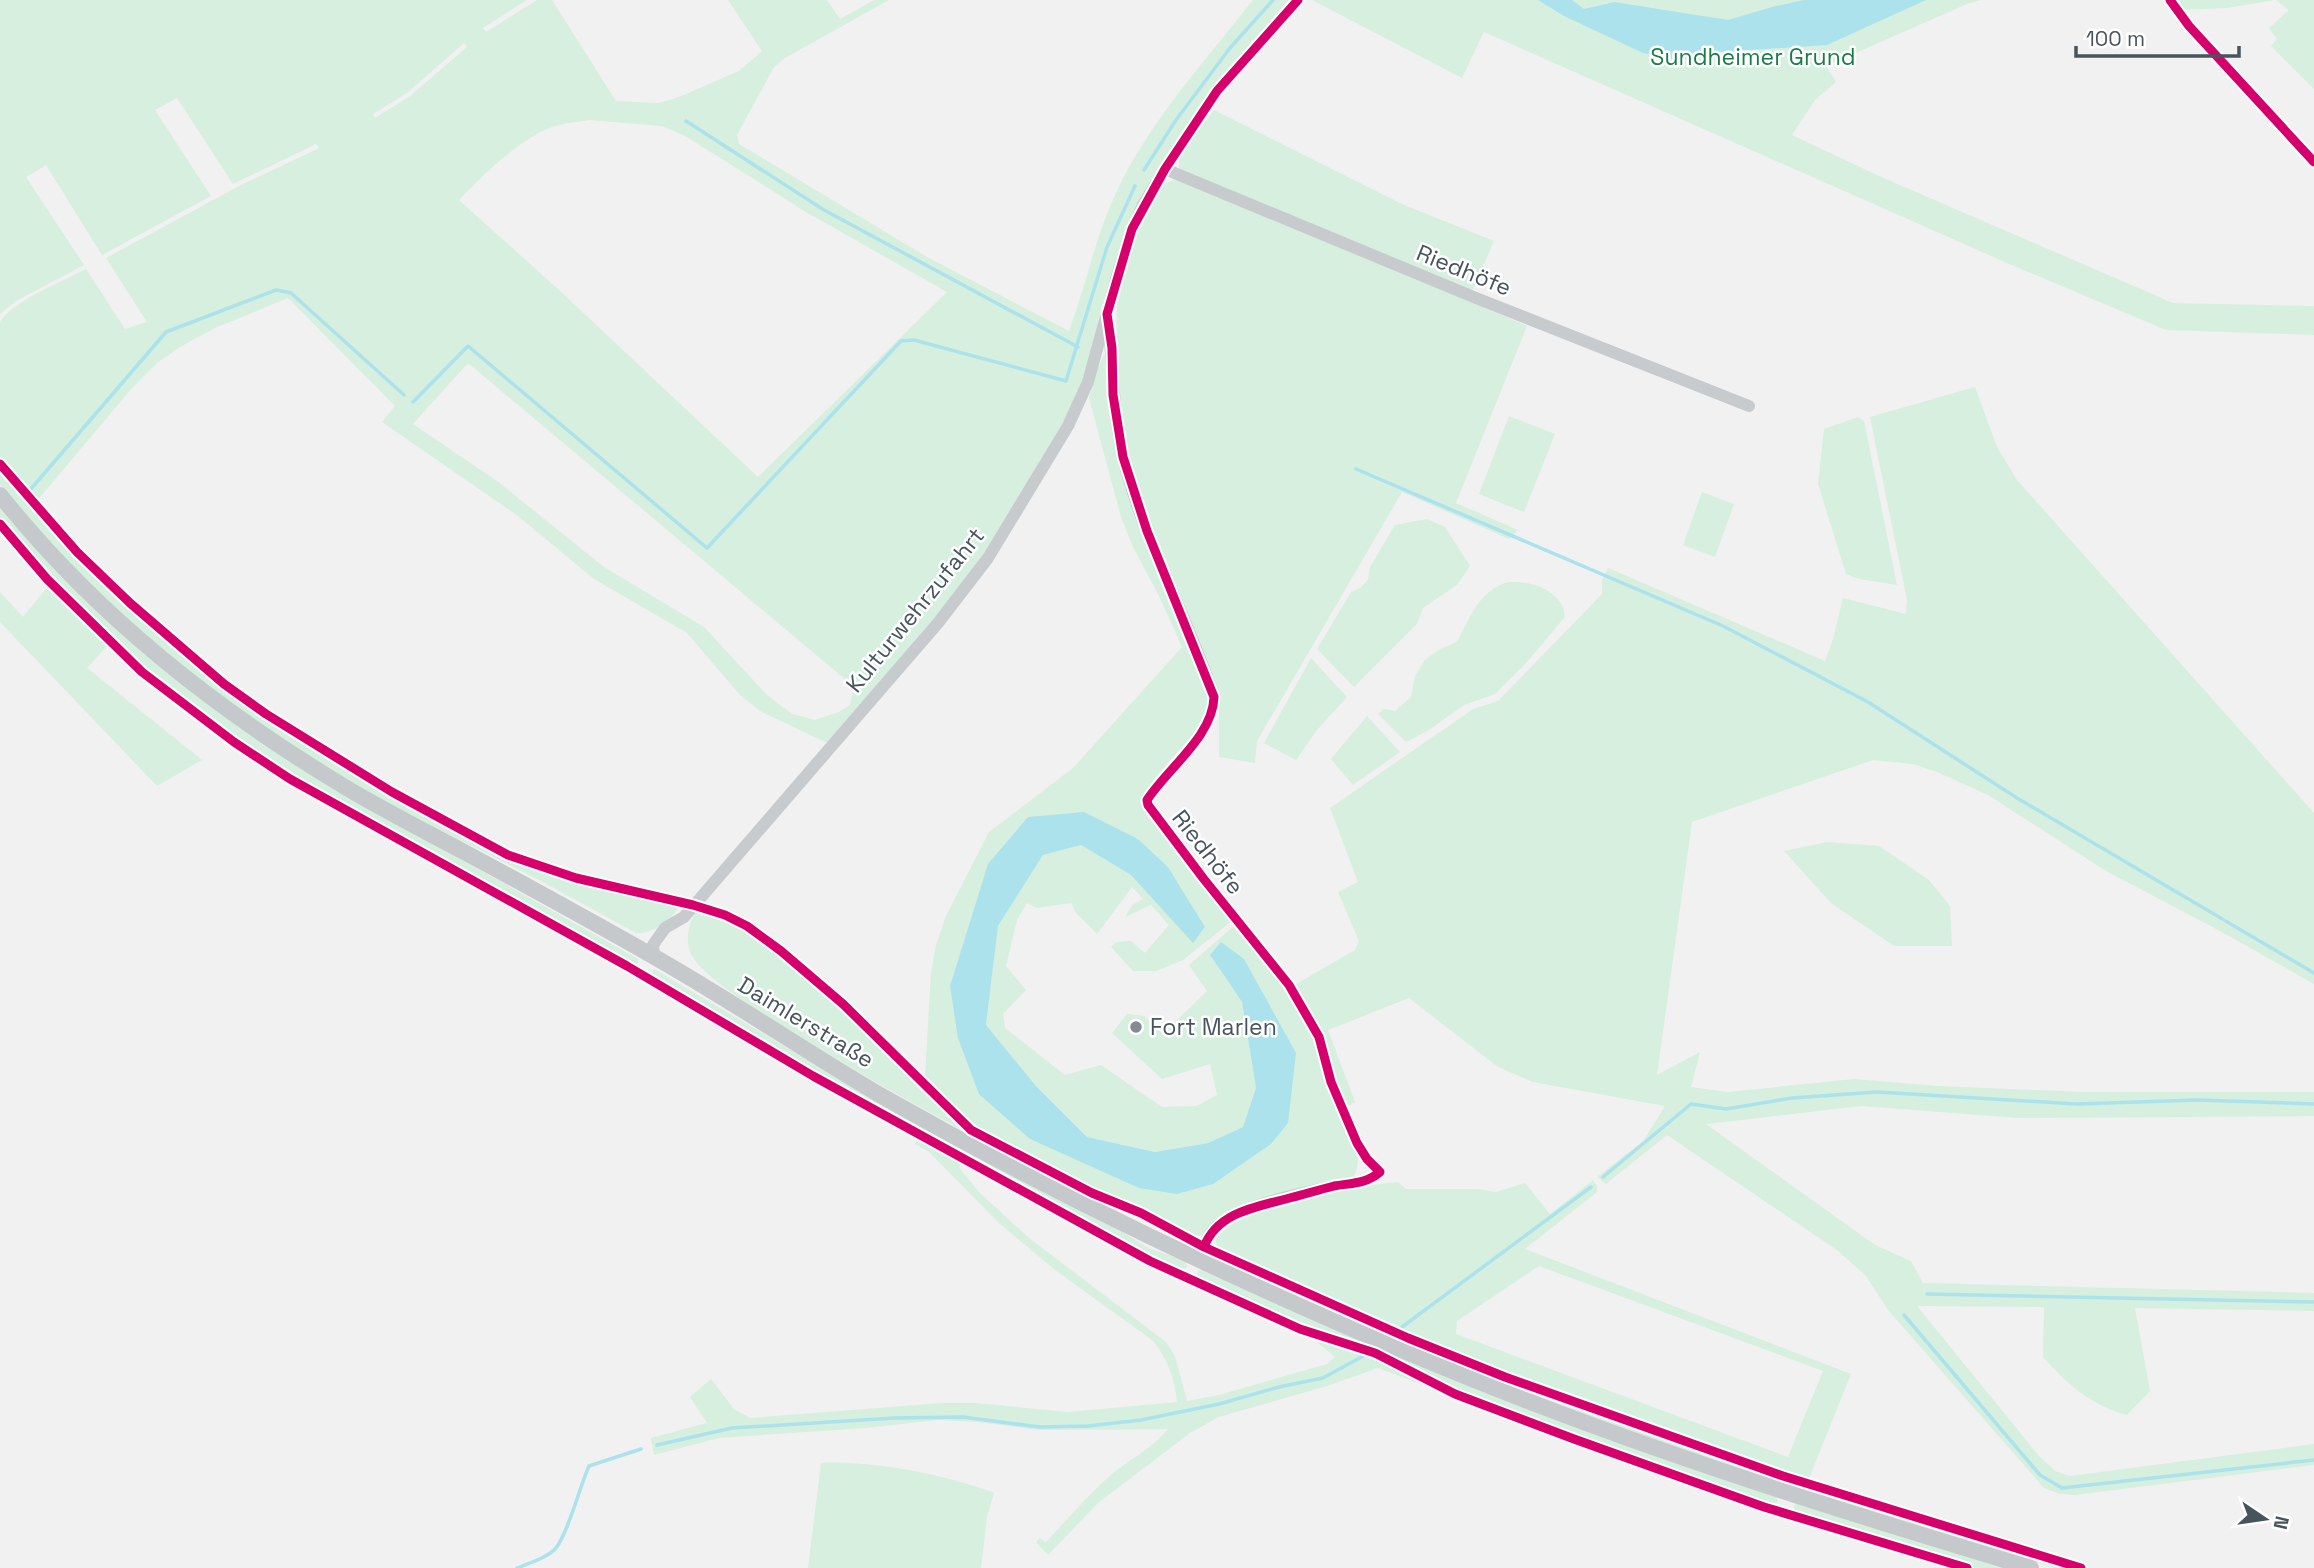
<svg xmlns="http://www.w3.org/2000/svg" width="2314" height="1568" font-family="'Space Grotesk',sans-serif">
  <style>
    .green { fill: #d6efdf; fill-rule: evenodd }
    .water { fill: #ace2ec }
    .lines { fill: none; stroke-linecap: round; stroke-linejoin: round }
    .stream { stroke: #ace2ec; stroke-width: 3.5 }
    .minor { stroke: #c8cbcd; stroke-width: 12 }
    .major { stroke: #c6c9cc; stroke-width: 16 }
    .cycleway-casing { stroke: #fff; stroke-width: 13 }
    .cycleway { stroke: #d6006c; stroke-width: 9 }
    .poi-dot { fill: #838b91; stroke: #fff; stroke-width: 2.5 }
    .labels { text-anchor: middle; stroke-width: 5; stroke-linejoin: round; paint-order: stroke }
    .park-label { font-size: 23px; fill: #1a7d47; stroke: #fff }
    .street-label { font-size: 23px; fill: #48545d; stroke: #fff }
    .poi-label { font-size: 23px; fill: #48545d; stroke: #fff; text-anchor: start }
  </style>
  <rect width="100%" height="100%" fill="#f1f1f1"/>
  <!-- green -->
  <path class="green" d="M0 0H527L483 28 486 32 537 0H552L616 101 659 103 679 97 739 71 762 51 728 0H827L840 19 874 0H889L785 58 774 67 737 135 739 144 927 257 1069 331C1086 286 1095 237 1116 193 1149 122 1205 61 1253 0H1292L1245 50 1213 89 1130 223 1102 304 1086 374 1067 420 971 574 829 744 760 711 740 695 687 633 594 579 518 516 382 422 395 406 288 298 215 328 180 347 157 363 132 388 36 502 0 457V322C13 301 63 281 86 269L125 329 147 322 106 258 239 186 319 148 316 144 233 184 177 98 155 110 211 196 102 255 46 165 26 177 84 265 16 301 0 314ZM464 43 467 47 410 96 375 118 373 114 407 93ZM589 120 662 126 685 136 806 212 947 292 758 477 559 290 459 200C482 176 523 135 556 126 567 122 579 122 589 120ZM468 363 846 680 853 691 850 705 839 712 815 720 792 714 767 695 704 627 604 567 497 481 413 424Z
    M1312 0H1981L1967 4 1826 66 1836 82 1815 100 1792 135 1879 176 2173 303 2314 306V335L2166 330 2007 263 1484 32 1462 78Z
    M2173 0H2275L2227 8 2180 10Z
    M2276 0H2314V89L2271 46 2277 39 2269 28 2289 10Z
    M1214 110 1404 205 1494 241 1472 291 1179 169V157Z
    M1176 179 1185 181 1527 326 1456 503 1518 530 1509 539 1402 492 1257 741 1255 763 1219 757V712L1217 711 1155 547 1127 459 1116 360 1117 296 1136 233 1160 186Z
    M1104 355 1107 356 1121 458 1207 687 1209 709 1194 734 1164 767 1140 801 1232 921 1183 960 1156 971H1133L1111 947 1116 942 1131 941 1145 953 1169 925 1151 905 1125 917 1132 905 1143 899 1132 887 1097 934 1076 913 1071 903 1037 908 1027 903 1017 920 1006 966 1026 990 1003 1014 1005 1028 1065 1075 1101 1065 1162 1107 1197 1106 1217 1095 1210 1064 1162 1079 1112 1033 1127 1014 1144 1016 1163 1034 1207 991 1189 965 1235 925 1289 988 1355 950 1359 941 1338 892 1358 882 1330 808 1473 709 1498 701 1602 594V580L1608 568 1825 661 1833 639 1843 598 1906 614 1907 600 1870 417 1975 387 1997 447 2017 480 2314 813V984L2220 931 2106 871 1988 795 1937 772 1913 764 1873 760 1692 822 1657 1075 1700 1052 1691 1087 1728 1092 1854 1079 1938 1086 2085 1092H2314V1116L2019 1118 1861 1106 1706 1124 1875 1245 1911 1261 1923 1283 2314 1293V1311L2135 1308 2150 1391 2127 1415C2092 1406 2067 1384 2043 1357L2044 1307 1917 1306 2039 1456 2055 1471 2070 1476 2314 1444V1465L2075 1495 2060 1494 2044 1488 1888 1310 1866 1276 1837 1250 1667 1135 1606 1184 1597 1177 1643 1141 1665 1106 1533 1082 1498 1067 1409 998 1328 1030 1355 1102 1339 1111C1349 1134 1367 1157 1352 1180L1243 1207 1204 1235 1194 1236C1122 1200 1045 1172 978 1128 959 1114 942 1091 925 1075L931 973 936 945 946 916 989 832 1073 768 1182 647 1159 596 1133 547 1121 517 1089 398 1098 367ZM1028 817 1138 839 1168 867 1205 927 1193 942 1131 875 1081 845 1043 855 998 926 986 1025 1036 1086 1087 1137 1155 1152 1208 1143 1243 1127 1256 1088 1242 1002 1210 955 1296 1053 1213 1184 1030 1139 950 986Z
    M1509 416 1555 434 1524 512 1479 494Z
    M1858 417 1864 421 1897 585 1859 579 1846 574 1818 484 1824 429Z
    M0 466C66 546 140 621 222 685 270 721 322 752 373 783 424 814 477 845 533 866 579 884 628 895 676 905L678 908C670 922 651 934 636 933L541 881 383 801 263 728 151 642 90 584 43 536 0 484Z
    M1702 492 1734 504 1715 557 1683 545Z
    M0 505 248 733 272 750 324 782 638 959V965L629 964 339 804 234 738 168 690 119 648 32 559 0 519Z
    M1427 519 1445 527 1470 566 1457 585 1423 608 1417 624 1354 687 1317 649 1351 592 1360 588 1368 580 1370 567 1395 525Z
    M1508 582C1515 582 1524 582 1531 584 1546 587 1567 601 1564 618L1527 662 1495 694 1464 705 1429 730 1406 742 1378 714 1384 709 1395 711 1411 697 1415 676 1425 660 1440 649 1457 642C1470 618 1479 590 1508 582Z
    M49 585 108 645 87 668 202 760 157 786 0 622V592L23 617Z
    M1311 658 1347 697 1317 730 1296 760 1264 743Z
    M1367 716 1400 752 1353 785 1331 759Z
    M1827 842 1879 846 1929 880 1950 906 1952 946H1894L1831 903 1784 851Z
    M705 911C743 926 772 949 804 975 863 1024 914 1081 970 1134 901 1098 835 1059 770 1018 749 1004 702 976 691 954 685 940 688 926 695 913Z
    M654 969 845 1082 1116 1228 1148 1248 1186 1261 1187 1267 1184 1270 1179 1269 1137 1250 829 1082 654 978 651 973Z
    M918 1137 963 1160 959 1168 980 1193 1029 1238 1166 1342 1175 1356 1187 1401 1219 1395 1327 1364 1335 1357 1318 1343 1319 1337 1372 1353 1427 1383 1426 1386 1378 1368 1327 1386 1219 1417 1190 1433 1098 1503 1048 1555 1036 1542 1040 1538 1046 1542C1068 1519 1088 1495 1112 1474 1130 1459 1154 1447 1168 1429L1039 1430 978 1422 937 1420 866 1428 719 1438 654 1455 651 1438 707 1423 690 1397 711 1379 734 1409 750 1418 942 1403H976L1068 1412 1177 1402C1175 1379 1167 1357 1152 1340L1055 1270 999 1223 928 1151 915 1144Z
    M998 1146 1079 1189 1128 1209 1133 1214C1086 1197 1039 1176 998 1146Z
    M1593 1180 1597 1186V1192L1525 1249 1851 1374 1808 1481 1671 1434 1526 1381 1421 1339 1223 1252 1217 1247 1215 1239 1229 1222 1240 1217 1340 1189 1398 1182 1406 1189H1477L1496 1192 1525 1183 1550 1214ZM1539 1266 1823 1371 1788 1457 1456 1334 1457 1321Z
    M1215 1255 1377 1327 1380 1329 1379 1332 1222 1262Z
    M1202 1269 1776 1496 1778 1502 1769 1505 1593 1443 1465 1395 1426 1377 1367 1346 1308 1328 1209 1284 1197 1276 1198 1271Z
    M1401 1337 1577 1407 1759 1471 2071 1568H2055C1955 1538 1855 1509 1756 1475 1636 1434 1517 1389 1400 1341Z
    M821 1463C871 1460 947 1475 994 1493L987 1517 981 1568H808Z
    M1795 1504H1800L2009 1568H1974L1798 1513 1793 1510Z"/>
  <!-- water -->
  <path class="water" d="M1538 0H1572L1584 9 1614 2 1728 20 1772 7 1804 0H1926L1827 45 1719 52 1678 60 1643 53 1564 16Z
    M1084 812 1138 839 1168 867 1205 927 1193 943 1131 875 1081 845 1043 855 998 926 986 1025 1036 1086 1087 1137 1155 1152 1208 1143 1243 1127 1256 1088 1242 1002 1210 955 1221 942 1244 959 1296 1053 1288 1123 1271 1144 1213 1184 1177 1194 1139 1188 1030 1139 979 1094 958 1038 950 986 988 864 1028 817Z"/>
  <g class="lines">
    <!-- stream -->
    <path class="stream" d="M686 121 824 210 1078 347
      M1144 170 1176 120 1230 48 1273 0
      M413 402 468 346 707 548 901 341 914 340 1066 381 1107 247 1135 186
      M1356 469 1723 626 1868 702 2017 798 2314 973
      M30 490 166 332 276 290 291 293 404 395
      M1603 1177 1691 1104 1726 1109 1792 1098 1877 1092 2077 1104 2198 1100 2314 1104
      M1927 1294 2314 1302
      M1904 1315 2040 1475 2062 1488 2314 1460
      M1402 1327 1591 1187
      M657 1445 732 1428 895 1418 963 1417 1040 1427 1088 1426 1141 1420 1219 1404 1279 1387 1323 1378 1367 1354
      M517 1568C529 1563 547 1558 556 1548 568 1533 580 1486 589 1466L641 1449"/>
    <!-- minor -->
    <path class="minor" d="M1165 169 1476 298 1749 406
      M1107 314C1114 362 1112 410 1123 457 1143 541 1188 616 1214 697 1213 736 1168 768 1147 800L1148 805 1203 878 1289 985 1319 1037 1331 1082 1357 1143 1367 1159 1380 1172C1366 1184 1352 1182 1335 1186 1303 1193 1235 1206 1213 1230 1206 1237 1203 1249 1197 1258
      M654 957 653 945 665 928 684 917 938 623 988 558 1068 426 1088 382 1117 276 1132 229 1143 205 1165 169 1217 91 1298 0"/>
    <!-- major -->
    <path class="major" d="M0 495C96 615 214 708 345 787 385 811 427 832 468 854 529 887 591 921 651 955 729 999 803 1050 880 1095 968 1145 1058 1192 1149 1236 1274 1296 1403 1353 1533 1403 1697 1466 1864 1518 2031 1568"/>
    <defs>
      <path id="cycleway" d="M2170 0 2189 26 2314 162
        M0 464 77 552 130 603 224 684 266 714 392 792 508 855 576 878 693 905 725 915 747 926 781 951 843 1004 971 1130 1092 1193 1141 1213 1204 1247 1408 1338 1505 1377 1783 1476 2081 1568
        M0 524 47 579 142 672 234 742 290 779 627 966 813 1076 1150 1261 1300 1329 1375 1353 1455 1394 1574 1439 1764 1507 1967 1568
        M1204 1247C1217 1213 1255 1207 1286 1199 1302 1195 1318 1190 1334 1186 1351 1183 1366 1184 1380 1172L1367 1159 1357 1143 1331 1082 1319 1037 1289 985 1203 878 1148 805 1147 800C1168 768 1213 736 1214 697L1147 531 1123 457 1113 395 1112 348 1107 314 1132 229 1165 169 1217 91 1298 0"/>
    </defs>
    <!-- cycleway casing -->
    <use href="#cycleway" class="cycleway-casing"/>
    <!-- cycleway -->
    <use href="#cycleway" class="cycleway"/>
  </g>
  <!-- markers -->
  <circle class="poi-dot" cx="1136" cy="1027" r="7"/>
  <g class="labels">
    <!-- park labels -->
    <g class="park-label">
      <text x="1753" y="65">Sundheimer Grund</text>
    </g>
    <!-- street labels -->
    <g class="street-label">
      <text transform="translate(1464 270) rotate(22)" y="8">Riedhöfe</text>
      <text transform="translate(915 610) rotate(-51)" y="8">Kulturwehrzufahrt</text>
      <text transform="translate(1208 852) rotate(52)" y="8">Riedhöfe</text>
      <text transform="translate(806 1022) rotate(31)" y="8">Daimlerstraße</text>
    </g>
    <!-- poi labels -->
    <g class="poi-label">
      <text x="1150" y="1035">Fort Marlen</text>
    </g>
  </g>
  <!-- north arrow -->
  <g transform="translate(2265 1519) rotate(103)" stroke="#ffffff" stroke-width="5" paint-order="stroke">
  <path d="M0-5L12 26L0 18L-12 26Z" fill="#48545d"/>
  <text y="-10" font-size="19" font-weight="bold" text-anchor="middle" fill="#48545d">N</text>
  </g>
  <!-- scale -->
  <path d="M2076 46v10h163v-10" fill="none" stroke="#48545d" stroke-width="3.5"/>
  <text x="2086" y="46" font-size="21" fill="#48545d" stroke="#ffffff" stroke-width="5" paint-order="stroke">100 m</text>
</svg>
